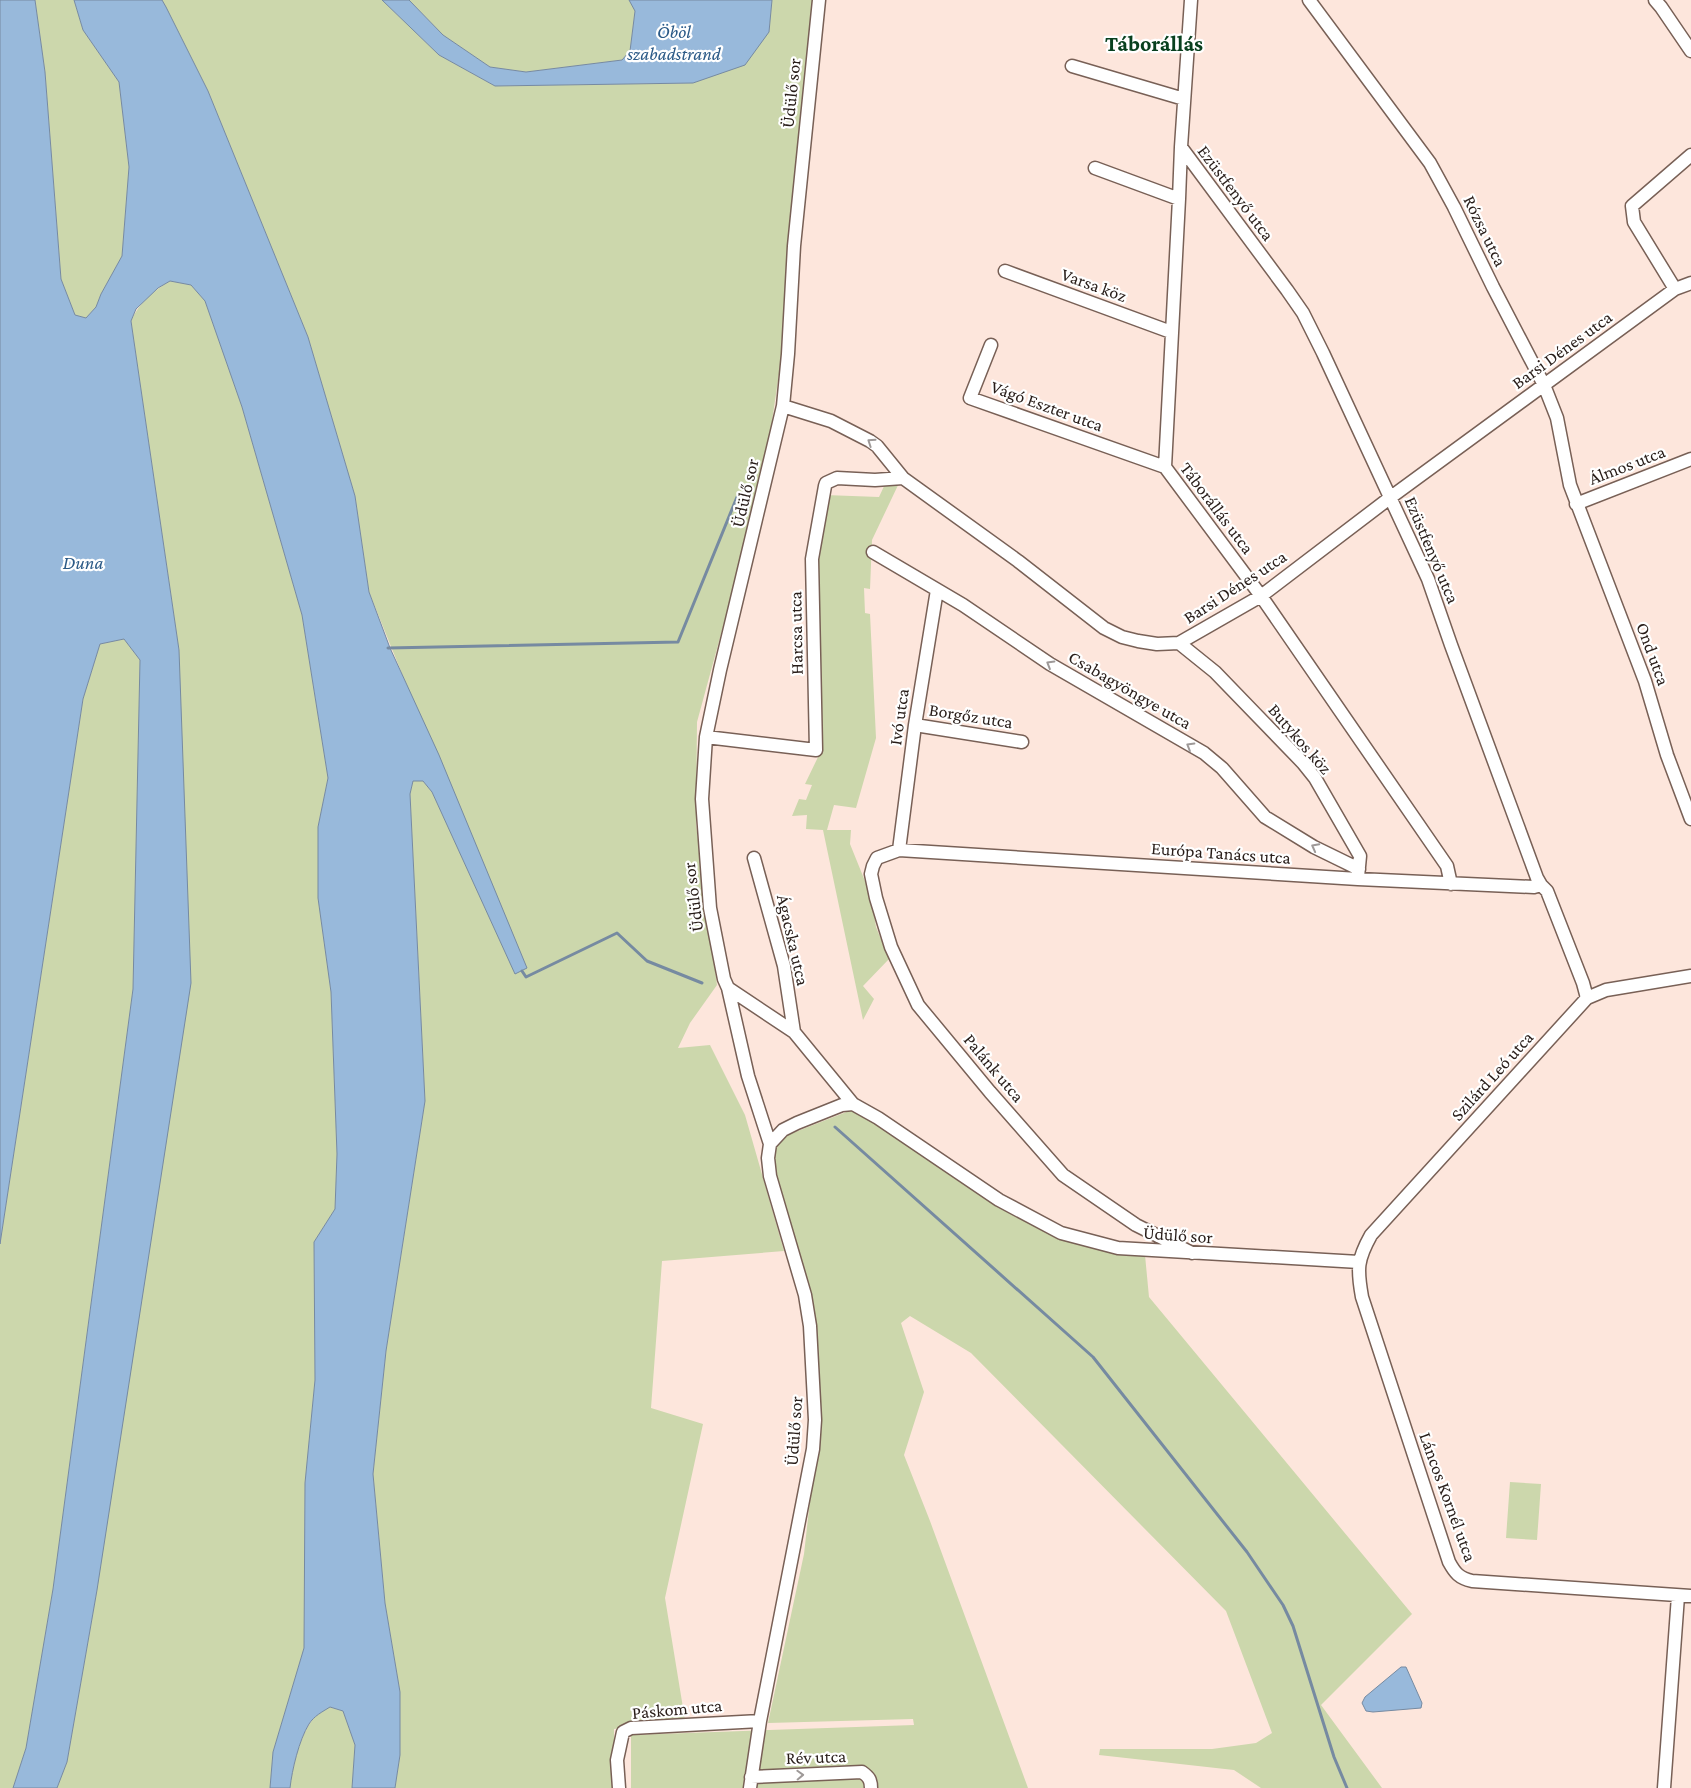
<svg xmlns="http://www.w3.org/2000/svg" width="1691" height="1788" font-family="'Crimson Pro',serif">
  <style>
    .green { fill: #ccd7ac }
    .water { fill: #98b9db; stroke: #768aa1 }
    .lines { fill: none; stroke-linecap: round; stroke-linejoin: round }
    .stream { stroke: #768aa1; stroke-width: 3 }
    .minor-casing { stroke: #786056; stroke-width: 15 }
    .minor { stroke: #fff; stroke-width: 12 }
    .oneway { stroke: #9e9998 }
    .labels { text-anchor: middle; stroke-width: 4.5; stroke-linejoin: round; paint-order: stroke }
    .street-label { font-size: 18px; fill: #281d19; stroke: #fff }
    .water-label { font-size: 19px; font-style: italic; fill: #2a5986; stroke: #fff }
    .district-label { font-size: 22px; font-weight: bold; fill: #08401e; stroke: #fff }
  </style>
  <rect width="100%" height="100%" fill="#fde6dc"/>
  <!-- green -->
  <path class="green" d="M35 0H74L83 30 119 82 129 167 122 256 101 294 96 307 86 318 75 315 61 279 45 72Z
    M162 0H382L439 55 495 86 693 83 769 32 772 0H819L783 346 764 476 697 722 696 825 717 985 690 1023 678 1048 710 1045 745 1115 784 1251 662 1261 651 1408 703 1424 665 1598 685 1720 614 1729 615 1788H395L400 1755V1692L385 1603 373 1474 386 1351 425 1101 410 794 413 781H423L432 792 515 973 522 971 369 592 355 496 308 337 208 91Z
    M409 0H629L635 10 630 51 622 60 526 72 490 67 443 35Z
    M170 281 191 285 205 301 242 407 302 615 328 778 318 827V898L331 992 337 1154 335 1209 314 1242 315 1380 305 1483 304 1648 273 1752 270 1788H57L67 1762 97 1590 179 650 131 321C139 303 153 291 170 281Z
    M900 481 872 540 870 589 864 588 865 613 870 614 876 738 856 808 834 805 827 830H851L850 844 871 896 876 927 889 959 863 986 874 999 863 1020 823 830 806 829 807 815 792 816 799 799 806 800 812 785 805 784 819 755 815 561 825 495 879 497 886 482Z
    M124 639 140 660 133 989 53 1589 26 1748 13 1788H0V1244L83 699 100 644Z
    M854 1109 1061 1233 1145 1255 1149 1297 1412 1614 1321 1705 1382 1788H1261L1234 1770 1099 1755 1100 1749H1212L1256 1743 1272 1733 1226 1611 971 1353 910 1316 901 1323 924 1392 904 1455 930 1521 1028 1788H631V1735L914 1725 913 1719 768 1723 804 1554 818 1429 814 1334 767 1150 785 1136Z
    M1510 1482 1541 1484 1537 1540 1506 1538Z
    M329 1707 343 1711 355 1745 352 1788H290C292 1770 299 1740 309 1725 314 1716 322 1712 329 1707Z"/>
  <!-- water -->
  <path class="water" d="M0 0H35L45 72 61 279 75 315 86 318 96 307 101 294 122 256 129 167 119 82 83 30 74 0H162L166 7 208 91 308 337 355 496 369 592 390 648 439 755 527 968 515 974 432 792 423 781H413L410 794 425 1101 386 1351 373 1474 385 1603 400 1692V1755L395 1788H352L355 1745 343 1711 330 1707C322 1712 314 1716 309 1724 299 1740 292 1770 290 1788H270L273 1752 304 1648 305 1483 315 1380 314 1242 335 1209 337 1154 331 992 318 898V827L328 778 302 615 242 407 205 301 191 285 170 281 158 288 136 309 131 321 179 650 191 983 97 1590 67 1762 57 1788H13L26 1748 53 1589 133 989 140 660 124 639 100 644 83 699 0 1244Z
    M382 0H409L443 35 490 67 526 72 622 60 630 51 635 11 629 0H772L769 32 745 65 693 83 495 86 439 55Z
    M1401 1667H1406L1422 1703 1421 1708 1373 1712 1366 1711 1362 1703 1365 1697Z"/>
  <g class="lines">
    <!-- stream -->
    <path class="stream" d="M388 648 678 642 737 497
      M522 971 526 977 617 933 647 961 702 983
      M835 1127 1093 1357 1247 1552 1283 1605 1293 1626 1334 1757 1347 1788"/>
    <defs>
      <path id="minor" d="M1191 0 1181 147 1179 199 1165 467 1261 596 1447 866 1451 884
        M1309 0 1430 163 1454 207 1493 287 1544 385 1557 418 1570 485 1645 681 1667 755 1691 819
        M1655 0 1661 7 1691 51
        M1072 66 1184 99
        M1181 147 1287 290 1303 313 1323 353 1428 579 1451 645 1537 878 1541 885 1547 891 1583 983 1587 998
        M1095 168 1179 199
        M1005 271 1171 332
        M1675 289 1634 222 1632 206 1691 155
        M991 345 970 398 1165 467
        M783 406 831 421 870 441 877 446 903 478 1018 561 1104 628 1122 637 1138 641 1157 644 1179 643 1261 596 1391 497 1675 289 1691 283
        M1576 504 1691 459
        M873 552 963 605 1050 664 1204 753 1222 768 1265 817 1314 847 1359 869
        M1179 643 1215 672 1303 763 1315 778 1360 856 1358 877
        M915 725 1022 742
        M706 737 816 750 812 559 825 486 826 483 837 478 875 480 903 478
        M899 850 915 725 937 590
        M754 858 784 966 794 1032
        M1691 976 1606 990 1587 998 1371 1235C1357 1260 1357 1269 1362 1297L1449 1562C1455 1573 1459 1578 1472 1581L1691 1596
        M728 988 794 1032 853 1104
        M770 1144 783 1130 797 1123 842 1105 853 1104 878 1118 999 1200 1061 1233 1118 1248 1359 1262
        M1192 1253 1136 1225 1063 1175 990 1092 918 1005 891 947 876 898 871 874 873 866 877 858 899 850 1358 879 1534 887 1541 885
        M751 1777 862 1772C869 1777 871 1780 871 1788
        M619 1788 617 1760 623 1732 631 1728 760 1721
        M750 1788 760 1721 813 1449 815 1420 810 1326 805 1295 770 1176 768 1158 770 1144 748 1076 728 988 724 979 710 908 702 799 706 737 720 670 783 406 788 354 794 246 819 0
        M1664 1788 1678 1596"/>
    </defs>
    <!-- minor casing -->
    <use href="#minor" class="minor-casing"/>
    <!-- minor -->
    <use href="#minor" class="minor"/>
  </g>
  <!-- one-way arrows -->
  <defs><path id="oneway-chevron" d="M-2-3.5L2.5 0L-2 3.5" fill="none" stroke-width="1.6" stroke-linecap="round" stroke-linejoin="round" transform="scale(1.25)"/></defs>
  <g class="oneway">
    <use href="#oneway-chevron" transform="translate(871 442) rotate(-146)"/>
    <use href="#oneway-chevron" transform="translate(1050 664) rotate(-149)"/>
    <use href="#oneway-chevron" transform="translate(1190 746) rotate(-149)"/>
    <use href="#oneway-chevron" transform="translate(1315 847) rotate(-152)"/>
    <use href="#oneway-chevron" transform="translate(800 1775) rotate(-2)"/>
  </g>
  <g class="labels">
    <!-- street labels -->
    <g class="street-label">
      <text transform="translate(791 93) rotate(-84)" y="6">Üdülő sor</text>
      <text transform="translate(1236 193) rotate(53)" y="6">Ezüstfenyő utca</text>
      <text transform="translate(1485 231) rotate(64)" y="6">Rózsa utca</text>
      <text transform="translate(1094 285) rotate(20)" y="6">Varsa köz</text>
      <text transform="translate(1562 350) rotate(-36)" y="6">Barsi Dénes utca</text>
      <text transform="translate(1047 406) rotate(20)" y="6">Vágó Eszter utca</text>
      <text transform="translate(1627 465) rotate(-21)" y="6">Álmos utca</text>
      <text transform="translate(745 493) rotate(-77)" y="6">Üdülő sor</text>
      <text transform="translate(1217 508) rotate(53)" y="6">Táborállás utca</text>
      <text transform="translate(1432 550) rotate(67)" y="6">Ezüstfenyő utca</text>
      <text transform="translate(1235 587) rotate(-33)" y="6">Barsi Dénes utca</text>
      <text transform="translate(796 633) rotate(-91)" y="6">Harcsa utca</text>
      <text transform="translate(1653 654) rotate(70)" y="6">Ond utca</text>
      <text transform="translate(1130 690) rotate(30)" y="6">Csabagyöngye utca</text>
      <text transform="translate(971 716) rotate(9)" y="6">Borgőz utca</text>
      <text transform="translate(899 717) rotate(-82)" y="6">Ivó utca</text>
      <text transform="translate(1300 739) rotate(49)" y="6">Butykos köz</text>
      <text transform="translate(1221 853) rotate(4)" y="6">Európa Tanács utca</text>
      <text transform="translate(693 897) rotate(-97)" y="6">Üdülő sor</text>
      <text transform="translate(793 940) rotate(77)" y="6">Ágacska utca</text>
      <text transform="translate(994 1068) rotate(50)" y="6">Palánk utca</text>
      <text transform="translate(1492 1076) rotate(-48)" y="6">Szilárd Leó utca</text>
      <text transform="translate(1178 1235) rotate(4)" y="6">Üdülő sor</text>
      <text transform="translate(794 1431) rotate(-86)" y="6">Üdülő sor</text>
      <text transform="translate(1448 1497) rotate(70)" y="6">Láncos Kornél utca</text>
      <text transform="translate(677 1709) rotate(-5)" y="6">Páskom utca</text>
      <text transform="translate(816 1757) rotate(-2)" y="6">Rév utca</text>
    </g>
    <!-- water labels -->
    <g class="water-label">
      <text x="674" y="38">Öböl<tspan x="674" dy="22">szabadstrand</tspan></text>
      <text x="83" y="569">Duna</text>
    </g>
    <!-- district labels -->
    <g class="district-label">
      <text x="1154" y="51">Táborállás</text>
    </g>
  </g>
</svg>
